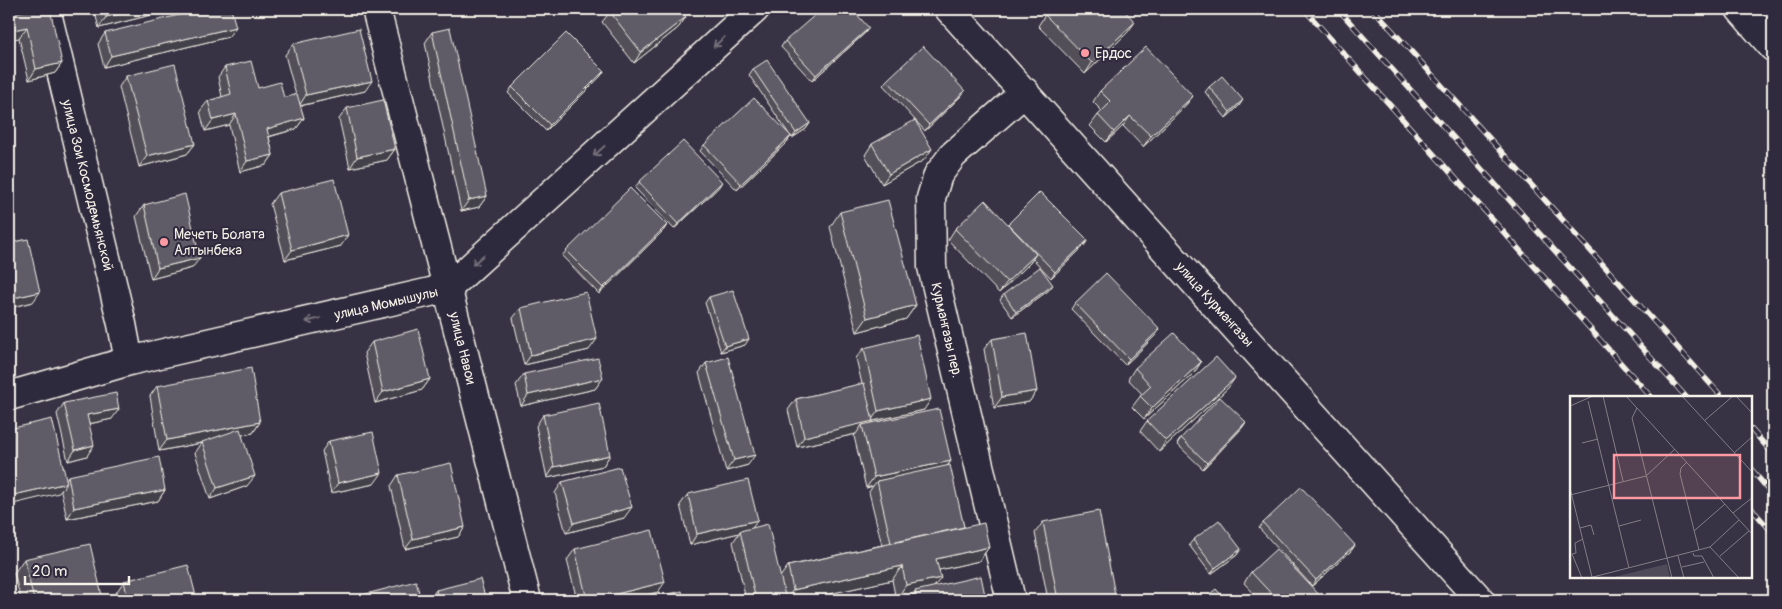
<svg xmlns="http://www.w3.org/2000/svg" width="1782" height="609" font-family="Pangolin,sans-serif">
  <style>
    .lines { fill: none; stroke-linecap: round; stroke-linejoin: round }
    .minor-casing { stroke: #f4f1e8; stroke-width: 31 }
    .minor { stroke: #2f2a3d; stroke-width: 28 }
    .rail-casing { stroke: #f4f1e8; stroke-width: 5.5 }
    .rail { stroke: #2f2a3d; stroke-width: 4; stroke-dasharray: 11; stroke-linecap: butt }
    .wall { fill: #524f59; stroke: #f4f1e8 }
    .shaded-wall { fill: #424048; stroke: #f4f1e8 }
    .building { fill: #5f5c67; stroke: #f4f1e8 }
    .oneway { stroke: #747079 }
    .poi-dot { fill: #ff9aa2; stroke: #2f2a3d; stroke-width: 2 }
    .labels { text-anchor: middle; stroke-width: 4; stroke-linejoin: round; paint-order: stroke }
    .poi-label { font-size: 14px; fill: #f4f1e8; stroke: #2f2a3d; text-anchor: start }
    .street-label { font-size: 14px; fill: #f4f1e8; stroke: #2f2a3d }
    .inset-road { fill: none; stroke: #837e86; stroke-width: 1 }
    .view { fill: #ff9aa2; fill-opacity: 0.15; stroke: #ff9aa2; stroke-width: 2.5 }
    .inset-edge { fill: none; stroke: #f4f1e8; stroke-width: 2.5 }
  </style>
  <rect width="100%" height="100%" fill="#373244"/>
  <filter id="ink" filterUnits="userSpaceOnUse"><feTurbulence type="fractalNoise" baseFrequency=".02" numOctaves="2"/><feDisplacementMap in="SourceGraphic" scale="10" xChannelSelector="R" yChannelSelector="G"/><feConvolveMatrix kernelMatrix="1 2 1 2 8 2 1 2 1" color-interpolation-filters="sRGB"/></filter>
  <g filter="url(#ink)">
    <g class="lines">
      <defs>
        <path id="minor" d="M46 9 122 324 129 361
          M376 9 527 600
          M949 9 1480 600
          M1740 9 1773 47
          M9 396 129 361 448 288 755 9
          M1011 600 932 267 931 198 938 175 953 155 1025 92"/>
      </defs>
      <!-- minor casing -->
      <use href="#minor" class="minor-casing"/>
      <!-- minor -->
      <use href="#minor" class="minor"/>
      <defs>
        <path id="rail" d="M1304 9 1652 398
          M1338 9 1687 398
          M1373 9 1723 398
          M1751 429 1773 454
          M1751 469 1773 495
          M1751 508 1773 533"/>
      </defs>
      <!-- rail casing -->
      <use href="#rail" class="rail-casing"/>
      <!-- rail -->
      <use href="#rail" class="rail"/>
    </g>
    <!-- wall -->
    <path class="wall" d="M32 9 62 63 55 73 29 80 19 38Z
      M94 9H159L155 14 99 28Z
      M610 12 686 17 678 28 634 63 602 22Z
      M1045 15 1128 32 1085 74 1038 26Z
      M432 32 487 196 479 207 461 211 425 43Z
      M105 33 228 37 104 67 98 44Z
      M865 33 812 81 781 47 785 41Z
      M293 44 365 91 300 106 304 118 296 129 269 137 273 155 266 165 240 172 229 125 205 131 200 111 208 101 222 97 218 77 225 67 258 88 284 98 296 95 285 55Z
      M753 69 810 123 806 129 792 138 791 136 787 142 737 190 700 151 704 145 789 134 749 75Z
      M604 71 600 77 546 131 508 93 512 87Z
      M126 76 195 144 187 154 139 167 119 87Z
      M887 80 961 96 925 131 883 85Z
      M1209 87 1239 106 1226 118 1205 92Z
      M1100 91 1193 96 1185 106 1143 147 1123 126 1106 142 1090 126 1098 115 1102 111 1093 102Z
      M347 108 395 149 387 160 350 168 339 119Z
      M872 144 924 160 882 184 865 155Z
      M639 182 718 188 674 229 635 188Z
      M278 193 341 246 285 260 270 204Z
      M144 205 192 268 151 279 136 216Z
      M840 212 916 305 906 319 857 332 830 227Z
      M1008 224 1084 246 1051 278 1033 259 1029 264 999 293 948 240 955 229Z
      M667 225 663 231 599 294 562 256 566 251Z
      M1049 290 1012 317 1000 300 1004 294Z
      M709 297 745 345 721 352 705 303Z
      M1075 303 1156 335 1125 365 1071 309Z
      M521 308 589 350 524 365 513 318Z
      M992 339 1037 391 1029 402 994 408 984 349Z
      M372 342 430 379 422 390 375 403 364 353Z
      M864 348 924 410 873 421 871 423 951 461 948 465 964 527 989 547 979 561 939 570 935 587 986 600H908L911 597 896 600 892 580 802 600H746L733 542 739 533 690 545 680 505 688 494 752 529 780 577 788 566 882 545 869 492 873 486 866 488 854 436 856 434 797 447 788 410 796 399 862 384 856 358Z
      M1201 362 1194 373 1144 419 1132 407 1142 394 1128 379 1135 368Z
      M706 363 748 465 726 471 699 373Z
      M524 374 603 378 595 389 521 406 516 385Z
      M157 386 260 422 253 433 242 435 247 486 210 499 195 453 202 443 159 451 150 396Z
      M1228 388 1159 452 1140 431 1147 421Z
      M64 403 112 419 89 424 87 456 68 461 57 414Z
      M543 415 610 455 603 466 547 478 536 426Z
      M1246 422 1242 428 1203 469 1177 444 1181 438Z
      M329 441 374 484 331 493 322 451Z
      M398 475 465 527 458 537 405 549 391 486Z
      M68 476 165 490 158 501 67 519 61 491 59 493Z
      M562 482 624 518 566 533 555 493Z
      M1043 522 1116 600H1048L1035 533Z
      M1263 523 1355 545 1351 551 1312 586 1259 528Z
      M1193 540 1237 555 1211 574 1189 545Z
      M575 549 658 592 627 600H577L567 560Z
      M24 559 103 600H21L14 573Z
      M1251 572 1324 600H1260L1244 583Z
      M124 581 197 600H115L114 596Z
      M436 590 486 600H433L432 596Z"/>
    <!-- shaded-wall -->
    <path class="shaded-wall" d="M141 9H159L155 14 99 28 106 17Z
      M686 17 678 28 634 63 641 52Z
      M1135 22 1128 32 1085 74 1092 63Z
      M27 27 19 38 9 40V31Z
      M236 27 228 37 104 67 111 56Z
      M869 28 865 33 812 81 816 75Z
      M62 63 55 73 29 80 36 69Z
      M604 71 600 77 546 131 550 125Z
      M372 81 365 91 299 106 306 95Z
      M965 91 961 96 925 131 929 125Z
      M1193 96 1185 106 1143 147 1151 136Z
      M1243 100 1239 106 1226 118 1230 112Z
      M236 114 229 125 205 131 213 120Z
      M1130 116 1123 126 1106 142 1114 132Z
      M304 118 296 129 260 139 267 129Z
      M810 123 806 129 792 138 796 133Z
      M791 136 787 142 737 190 741 184Z
      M195 144 187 154 139 167 147 156Z
      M395 149 387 160 350 168 357 157Z
      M932 149 924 160 882 184 889 174Z
      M273 155 266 165 240 172 247 161Z
      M722 182 718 188 674 229 678 224Z
      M487 196 479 207 461 211 469 200Z
      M667 225 663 231 599 294 603 288Z
      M348 235 341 246 285 260 292 250Z
      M1088 240 1084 246 1051 278 1055 272Z
      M1036 254 1029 264 999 293 1007 282Z
      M200 258 192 268 151 279 158 268Z
      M1053 285 1049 290 1012 317 1016 312Z
      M40 292 33 302 9 308V299Z
      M916 305 906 319 857 332 867 318Z
      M1160 329 1156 335 1125 365 1129 359Z
      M597 339 589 350 524 365 531 355Z
      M749 339 745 345 721 352 725 346Z
      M1201 362 1194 373 1144 419 1152 408Z
      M603 378 595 389 521 406 528 395Z
      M1235 378 1228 388 1159 452 1166 441Z
      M430 379 422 390 375 403 383 392Z
      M1037 391 1029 402 994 408 1002 397Z
      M931 399 924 410 873 421 866 431 862 425 856 434 797 447 804 437 871 421 878 411Z
      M119 409 112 419 79 426 87 415Z
      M260 422 253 433 159 451 167 440Z
      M1246 422 1242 428 1203 469 1207 463Z
      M94 445 87 456 68 461 75 450Z
      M610 455 603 466 547 478 554 467Z
      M755 455 748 465 726 471 734 460Z
      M951 461 943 471 877 481 873 486 866 488 874 477Z
      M382 473 374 484 331 493 338 483Z
      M255 476 247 486 210 499 217 488Z
      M67 483 59 493 9 505V496Z
      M165 490 158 501 67 519 74 508Z
      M632 507 624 518 566 533 574 523Z
      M758 520 750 531H740L739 533 690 545 697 534Z
      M465 527 458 537 405 549 413 539Z
      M1355 545 1351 551 1312 586 1316 580Z
      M989 547 979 561 926 573 936 559Z
      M1241 549 1237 555 1211 574 1215 568Z
      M902 566 892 580 802 600H786L793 590Z
      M941 578 930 592 915 591 911 597 896 600 906 585Z
      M665 582 658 592 627 600H592Z
      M166 595 162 600H142Z"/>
    <!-- building -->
    <path class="building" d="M32 9H50L62 63 36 69 27 27 9 31V14Z
      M104 9H141L106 17Z
      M204 9H231L236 27 111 56 105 33Z
      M614 9H679L686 17 641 52 610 12Z
      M822 9H852L869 28 816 75 785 41Z
      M1052 9H1123L1135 22 1092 63 1045 15Z
      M450 28 487 196 469 200 432 32Z
      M359 29 372 81 306 95 293 44Z
      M566 33 604 71 550 125 512 87Z
      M923 46 965 91 929 125 887 80Z
      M1146 47 1193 96 1151 136 1130 116 1114 132 1098 115 1111 102 1100 91Z
      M767 60 810 123 796 133 753 69Z
      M251 61 258 88 280 82 284 98 297 94 304 118 267 129 273 155 247 161 236 114 213 120 208 101 231 94 225 67Z
      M175 64 195 144 147 156 126 76Z
      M1222 76 1243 100 1230 112 1209 87Z
      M754 98 791 136 741 184 704 145Z
      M383 100 395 149 357 157 347 108Z
      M915 120 932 149 889 174 872 144Z
      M683 141 722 182 678 224 639 182Z
      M9 147 11 156 9 157Z
      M334 179 348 235 292 250 278 193Z
      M630 188 667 225 603 288 566 251Z
      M1040 192 1088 240 1055 272 1008 224Z
      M185 194 200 258 158 268 144 205Z
      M888 200 916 305 867 318 840 212Z
      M985 200 1036 254 1007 282 955 229Z
      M28 239 40 292 9 299V243Z
      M1040 267 1053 285 1016 312 1004 294Z
      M1106 273 1160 329 1129 359 1075 303Z
      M733 290 749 339 725 346 709 297Z
      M586 292 597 339 531 355 521 308Z
      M418 329 430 379 383 392 372 342Z
      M1027 333 1037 391 1002 397 992 339Z
      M1174 333 1201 362 1152 408 1140 396 1151 386 1135 368Z
      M917 335 931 399 878 411 864 348Z
      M728 357 755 455 734 460 706 363Z
      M1216 357 1235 378 1166 441 1147 421Z
      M598 358 603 378 528 395 524 374Z
      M251 368 260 422 167 440 157 386Z
      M864 383 873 421 804 437 796 399Z
      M116 393 119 409 87 415 94 445 75 450 64 403Z
      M1220 397 1246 422 1207 463 1181 438Z
      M599 403 610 455 554 467 543 415Z
      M939 409 951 461 874 477 862 425Z
      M52 419 67 483 9 496V429Z
      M240 429 255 476 217 488 202 442Z
      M373 432 382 473 338 483 329 441Z
      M159 457 165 490 74 508 68 476Z
      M451 463 465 527 413 539 398 475Z
      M950 465 964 527 891 543 877 481Z
      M620 467 632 507 574 523 562 482Z
      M748 480 758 520 697 534 688 494Z
      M1301 487 1355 545 1316 580 1263 523Z
      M1099 511 1116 600H1058L1043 522Z
      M1219 520 1241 549 1215 568 1193 540Z
      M984 523 989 547 936 559 941 578 906 585 902 566 793 590 788 566Z
      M768 524 786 600H756L740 531Z
      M652 530 665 582 592 600H587L575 549Z
      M90 544 103 600H34L24 559Z
      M1276 549 1324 600H1277L1251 572Z
      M188 565 197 600H168L166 595 142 600H128L124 581Z
      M981 576 986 600H917L915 591Z
      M480 579 486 600H438L436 590Z
      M416 581 421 600H343Z
      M1216 589 1226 600H1202Z
      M682 591 684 600H644Z"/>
    <!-- one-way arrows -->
    <defs><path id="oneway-shaft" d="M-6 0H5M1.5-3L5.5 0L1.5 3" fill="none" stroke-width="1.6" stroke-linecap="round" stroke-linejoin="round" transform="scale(1.25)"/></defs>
    <g class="oneway">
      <use href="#oneway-shaft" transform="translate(719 42) rotate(138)"/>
      <use href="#oneway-shaft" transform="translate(599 151) rotate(138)"/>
      <use href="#oneway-shaft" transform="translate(478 260) rotate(138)"/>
      <use href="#oneway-shaft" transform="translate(313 320) rotate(167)"/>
    </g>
  </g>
  <!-- markers -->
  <g class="poi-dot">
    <circle cx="1085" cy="53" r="5"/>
    <circle cx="164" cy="242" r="5"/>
  </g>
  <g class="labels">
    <!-- poi labels -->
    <g class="poi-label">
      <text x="1095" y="58">Ердос</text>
      <text x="174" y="239">Мечеть Болата<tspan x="174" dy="16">Алтынбека</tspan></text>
    </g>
    <!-- street labels -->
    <g class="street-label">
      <text transform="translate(88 185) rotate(76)" y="5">улица Зои Космодемьянской</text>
      <text transform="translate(386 303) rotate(-13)" y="5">улица Момышулы</text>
      <text transform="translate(1215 304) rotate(48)" y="5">улица Курмангазы</text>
      <text transform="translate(947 330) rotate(77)" y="5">Курмангазы пер.</text>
      <text transform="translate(463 348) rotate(76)" y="5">улица Навои</text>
    </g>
  </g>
  <!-- overview -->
  <g transform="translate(1570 396)">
    <rect width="182" height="182" fill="#373244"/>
    <path d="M97 168 100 182H44V181Z" fill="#504b59"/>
    <path class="inset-road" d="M33 0 53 85M56 0 183 139M112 0 183 77M166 0 183 18M18 5 59 172M0 10 23 0M67 12 62 22 102 182M134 25 163 0M12 47 28 43M164 57 183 40M117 66 111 72 110 78 129 154M0 92 22 181M0 99 76 80 105 53M163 117 183 101M49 130 71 124M10 132 21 129 24 139M124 135 155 108M140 151 169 182M123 157 124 160H132L144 182M108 160 114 182M150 160 179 135M112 171 134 166M12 182 2 158 6 157 5 147 13 143M19 182 140 151 169 124"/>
    <path class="view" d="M44 59H170V102H44Z"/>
    <rect width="182" height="182" class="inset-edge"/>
  </g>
  <!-- margin -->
  <rect width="1782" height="609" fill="none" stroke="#2f2a3d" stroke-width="30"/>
  <rect x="15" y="15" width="1752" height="579" fill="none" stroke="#f4f1e8" stroke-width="2" filter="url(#ink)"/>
  <!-- scale -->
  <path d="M25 576v8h104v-8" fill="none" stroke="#f4f1e8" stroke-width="2.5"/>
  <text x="32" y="576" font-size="15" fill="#f4f1e8" stroke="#2f2a3d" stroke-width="4" paint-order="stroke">20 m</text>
</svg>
